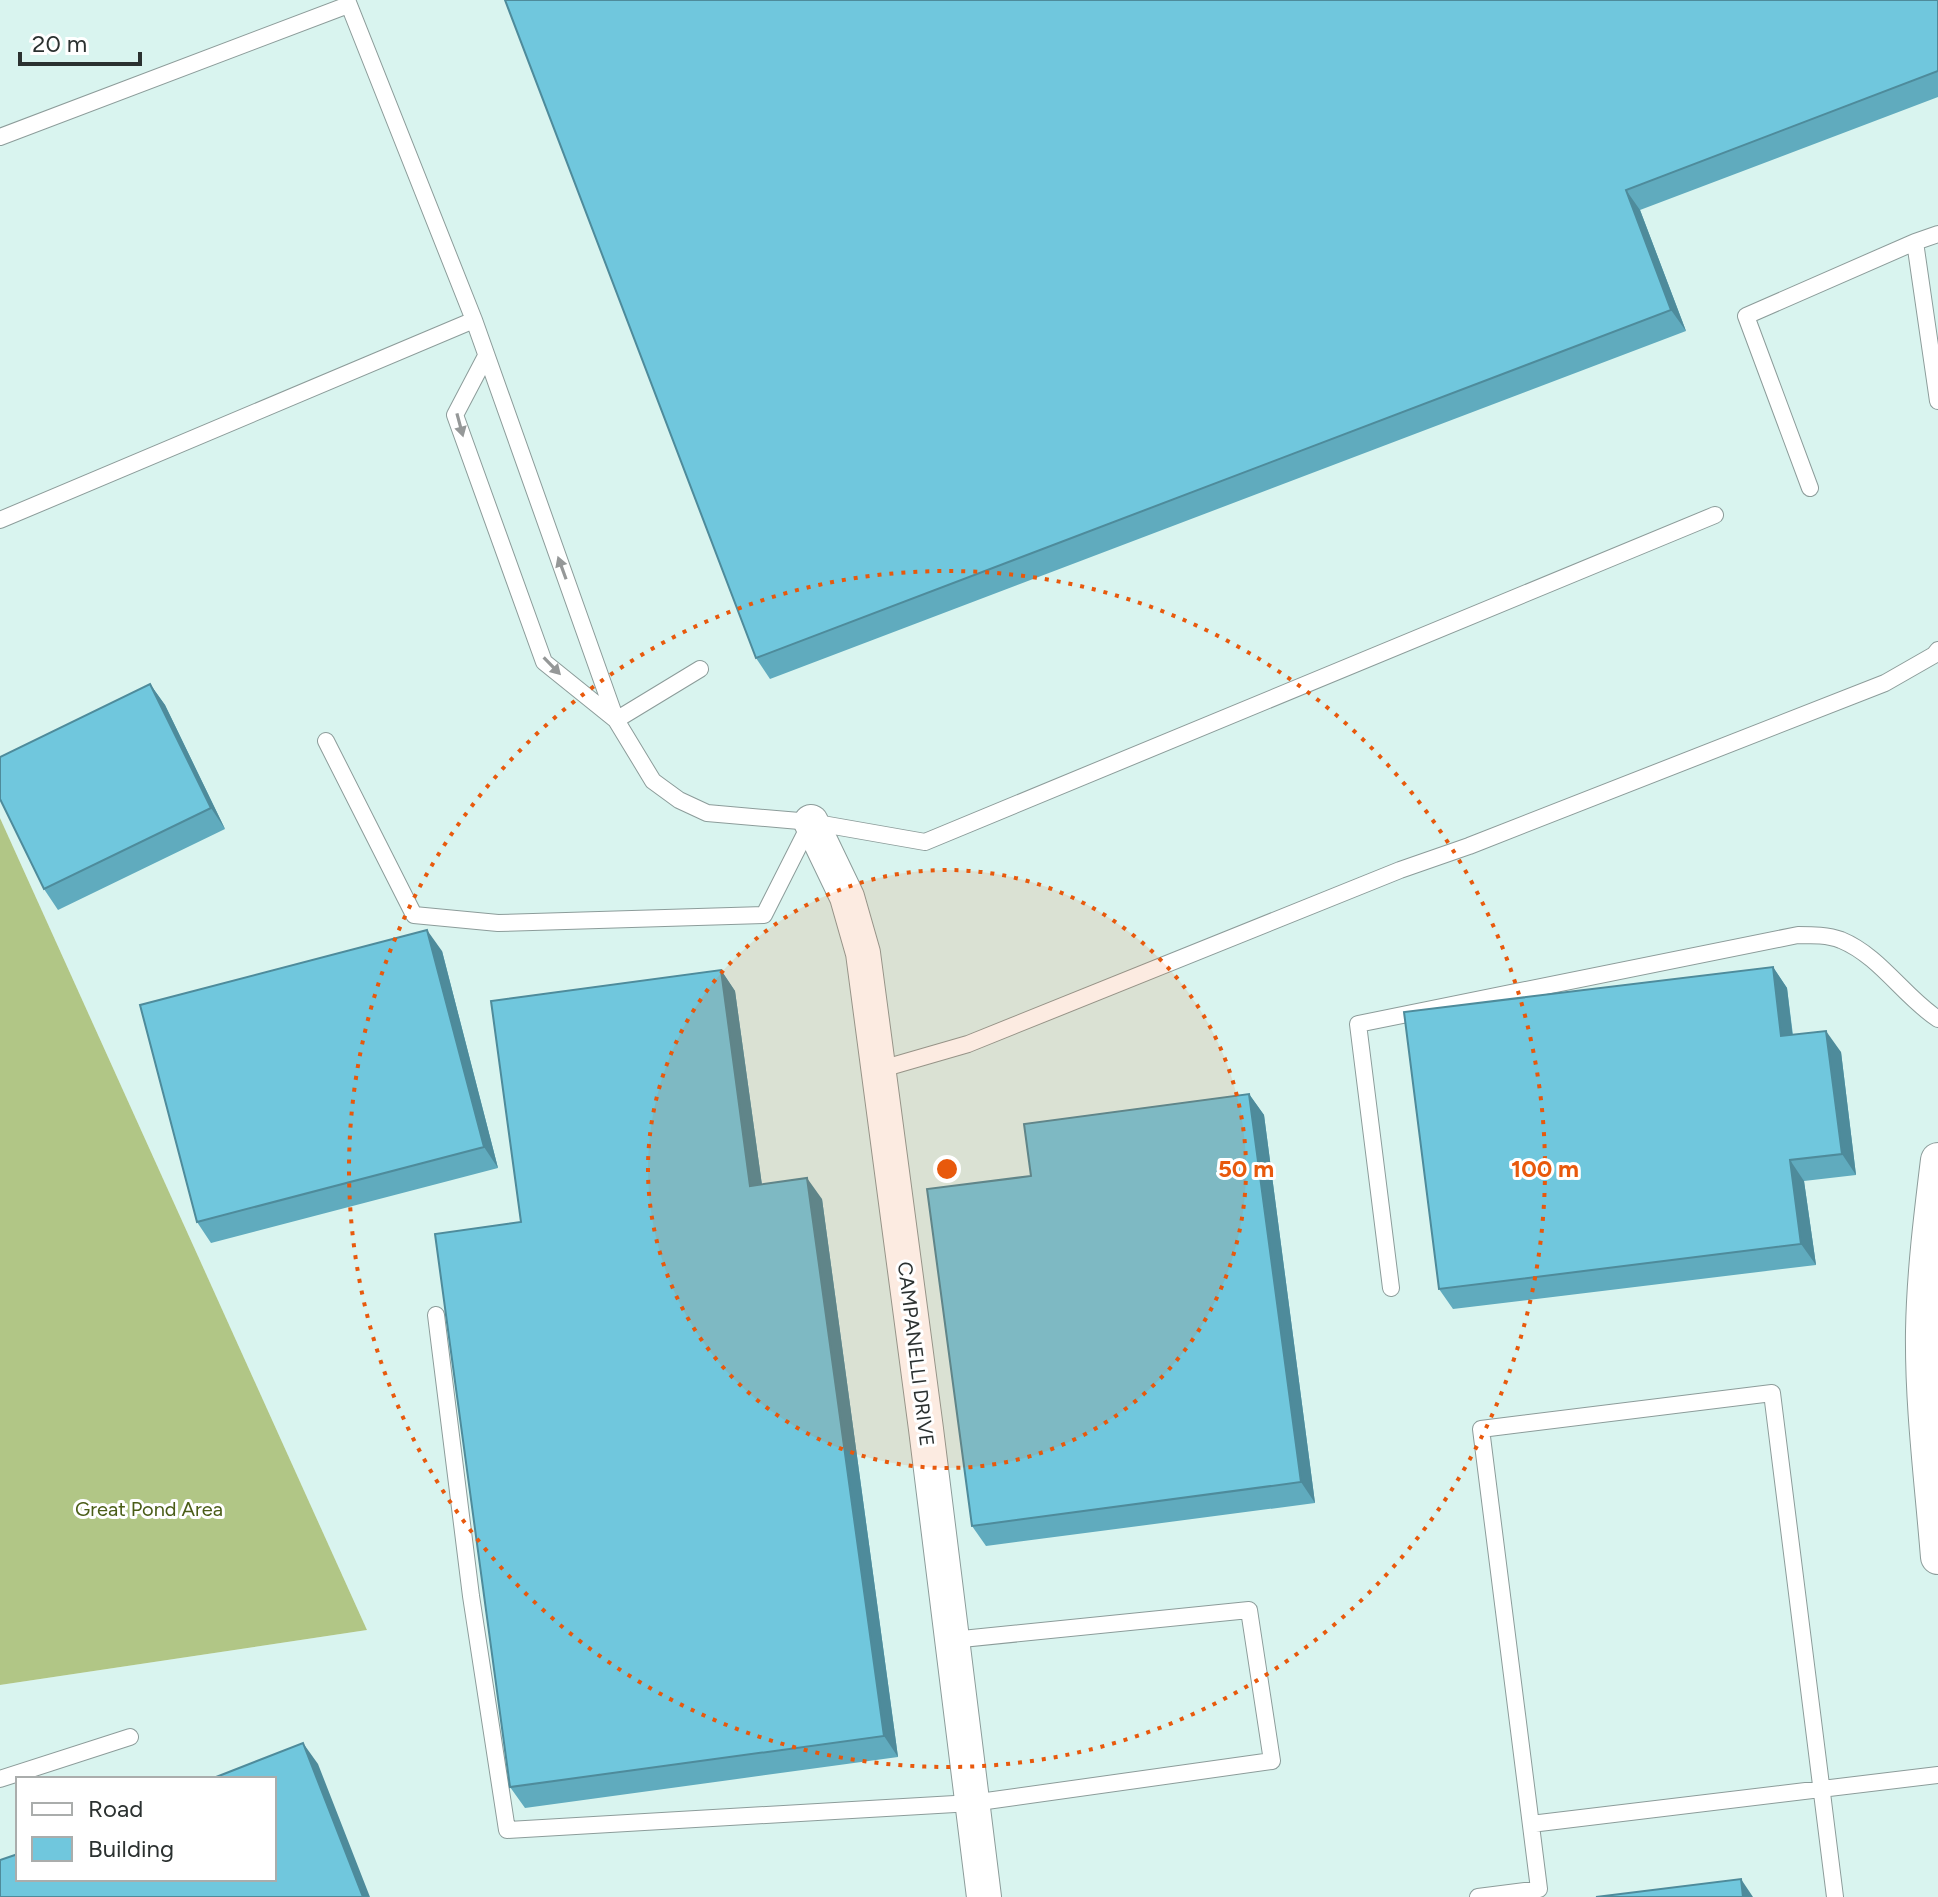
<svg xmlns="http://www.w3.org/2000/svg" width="1938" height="1897" font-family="Figtree,sans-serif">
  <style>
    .built { fill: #d9f4ef; fill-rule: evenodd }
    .forest { fill: #b1c686 }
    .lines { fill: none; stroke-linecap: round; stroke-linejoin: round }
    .lane-casing { stroke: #8c9c9a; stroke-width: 18 }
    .street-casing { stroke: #8c9c9a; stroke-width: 36 }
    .lane { stroke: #fff; stroke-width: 16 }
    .street { stroke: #fff; stroke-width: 34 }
    .wall { fill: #60abbe }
    .shaded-wall { fill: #4e8b9b }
    .building { fill: #70c7dd; stroke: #4e8b9b; stroke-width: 2 }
    .oneway { fill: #959898 }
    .ring { fill: none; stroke: #e8590c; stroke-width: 4; stroke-dasharray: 4 8 }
    .labels { text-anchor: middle; stroke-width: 6; stroke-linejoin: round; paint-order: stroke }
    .street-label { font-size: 20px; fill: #2b3130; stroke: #fff }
    .park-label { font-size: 20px; fill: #4a5d17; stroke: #fff }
    .centre { fill: #e8590c; stroke: #fff; stroke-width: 4 }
    .ring-label { font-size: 24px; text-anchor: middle; font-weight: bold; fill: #e8590c; stroke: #fff; stroke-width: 6; stroke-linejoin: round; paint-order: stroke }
  </style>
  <rect width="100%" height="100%" fill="#ecfefb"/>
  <!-- built -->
  <path class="built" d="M0 0H1938V1897H0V1685L367 1630 0 818ZM18 1779H274V1879H18Z"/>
  <!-- forest -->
  <path class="forest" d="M0 818 367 1630 0 1685Z"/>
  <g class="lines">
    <defs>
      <path id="lane" d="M347 0 474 320 616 720 653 781 679 800 707 813 811 822 925 842 1715 515
        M0 137 348 5
        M1938 234 1915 242 1938 401
        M486 356 455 415 544 662 616 720
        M1810 488 1746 316 1915 242
        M0 520 474 320
        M616 720 700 669
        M326 741 414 915 498 923 764 915 811 822
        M878 1070 968 1044 1400 870 1469 846 1885 683 1934 655 1938 650
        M1391 1288 1358 1024 1798 935C1813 935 1828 935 1841 940 1880 956 1904 997 1938 1019
        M436 1315 471 1596 507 1830 972 1803 1272 1761 1249 1610 952 1640
        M0 1779 130 1737
        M1531 1824 1938 1775
        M1478 1897 1539 1889 1481 1429 1772 1393 1835 1897"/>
      <path id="street" d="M811 822 847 897 863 953 926 1429 984 1897
        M1938 1160C1931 1217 1924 1274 1923 1331 1922 1406 1932 1482 1938 1557"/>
    </defs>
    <!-- lane casing -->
    <use href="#lane" class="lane-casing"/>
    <!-- street casing -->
    <use href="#street" class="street-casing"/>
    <!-- lane -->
    <use href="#lane" class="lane"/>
    <!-- street -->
    <use href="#street" class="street"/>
  </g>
  <!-- wall -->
  <path class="wall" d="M1938 0V97L1640 210 1686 331 770 679 756 658Z
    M150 684 165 705 225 829 58 910 44 889Z
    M442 951 498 1168 211 1243 197 1222Z
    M1773 967 1787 988 1793 1035 1841 1052 1856 1175 1804 1181 1816 1265 1453 1309 1439 1289Z
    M721 970 735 991 762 1185 822 1199 898 1757 525 1808 510 1787 521 1222Z
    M1249 1094 1264 1115 1315 1503 986 1546 972 1526 1031 1176Z"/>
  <!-- shaded-wall -->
  <path class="shaded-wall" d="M1626 190 1640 210 1686 331 1671 310Z
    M150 684 165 705 225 829 211 808Z
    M427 930 442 951 498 1168 484 1147Z
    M1773 967 1787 988 1795 1057 1781 1036Z
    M721 970 735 991 765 1207 750 1186Z
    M1826 1031 1841 1052 1856 1175 1842 1154Z
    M1249 1094 1264 1115 1315 1503 1301 1482Z
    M1790 1160 1804 1181 1816 1265 1801 1244Z
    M807 1178 822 1199 898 1757 884 1736Z
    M303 1743 318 1764 370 1897H363Z
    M1741 1879 1753 1897H1743Z"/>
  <!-- building -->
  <path class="building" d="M505 0H1938V71L1626 190 1671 310 756 658Z
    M150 684 211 808 44 889 0 799V757Z
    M427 930 484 1147 197 1222 140 1005Z
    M1773 967 1781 1036 1826 1031 1842 1154 1790 1160 1801 1244 1439 1289 1404 1012Z
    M721 970 750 1186 807 1178 884 1736 510 1787 435 1234 521 1222 491 1001Z
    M1249 1094 1301 1482 972 1526 927 1189 1031 1176 1024 1124Z
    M303 1743 363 1897H0V1860L18 1854V1879H274V1779H211Z
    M1741 1879 1743 1897H1596Z"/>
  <!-- one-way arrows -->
  <defs><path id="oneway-solid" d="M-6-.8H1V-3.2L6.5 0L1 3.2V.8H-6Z" transform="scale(2)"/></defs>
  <g class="oneway">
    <use href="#oneway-solid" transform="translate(460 425) rotate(75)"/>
    <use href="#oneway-solid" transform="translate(562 568) rotate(-110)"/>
    <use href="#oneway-solid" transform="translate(552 666) rotate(46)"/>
  </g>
  <!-- distance rings -->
  <circle cx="947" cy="1169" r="299" fill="#e8590c" fill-opacity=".12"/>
  <g class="ring">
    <circle cx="947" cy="1169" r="299"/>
    <circle cx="947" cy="1169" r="598"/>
  </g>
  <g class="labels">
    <!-- street labels -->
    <g class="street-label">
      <text transform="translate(916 1354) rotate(83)" y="7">CAMPANELLI DRIVE</text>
    </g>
    <!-- park labels -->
    <g class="park-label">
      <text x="149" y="1516">Great Pond Area</text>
    </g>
  </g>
  <circle cx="947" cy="1169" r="12" class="centre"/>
  <g class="ring-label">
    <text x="1246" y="1177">50 m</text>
    <text x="1545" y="1177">100 m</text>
  </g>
  <!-- legend -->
  <rect x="16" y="1777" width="260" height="104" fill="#ffffff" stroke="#aaadac" stroke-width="2"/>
  <rect x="32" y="1803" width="40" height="12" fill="#ffffff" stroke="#aaadac" stroke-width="2"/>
  <text x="88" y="1817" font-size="24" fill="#2b3130">Road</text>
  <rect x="32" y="1837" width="40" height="24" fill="#70c7dd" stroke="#aaadac" stroke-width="2"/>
  <text x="88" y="1857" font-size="24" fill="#2b3130">Building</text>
  <!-- scale -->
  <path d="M20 52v12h120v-12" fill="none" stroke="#2b3130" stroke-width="4"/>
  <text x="32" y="52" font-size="24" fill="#2b3130" stroke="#ffffff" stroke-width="6" paint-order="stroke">20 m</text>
</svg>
